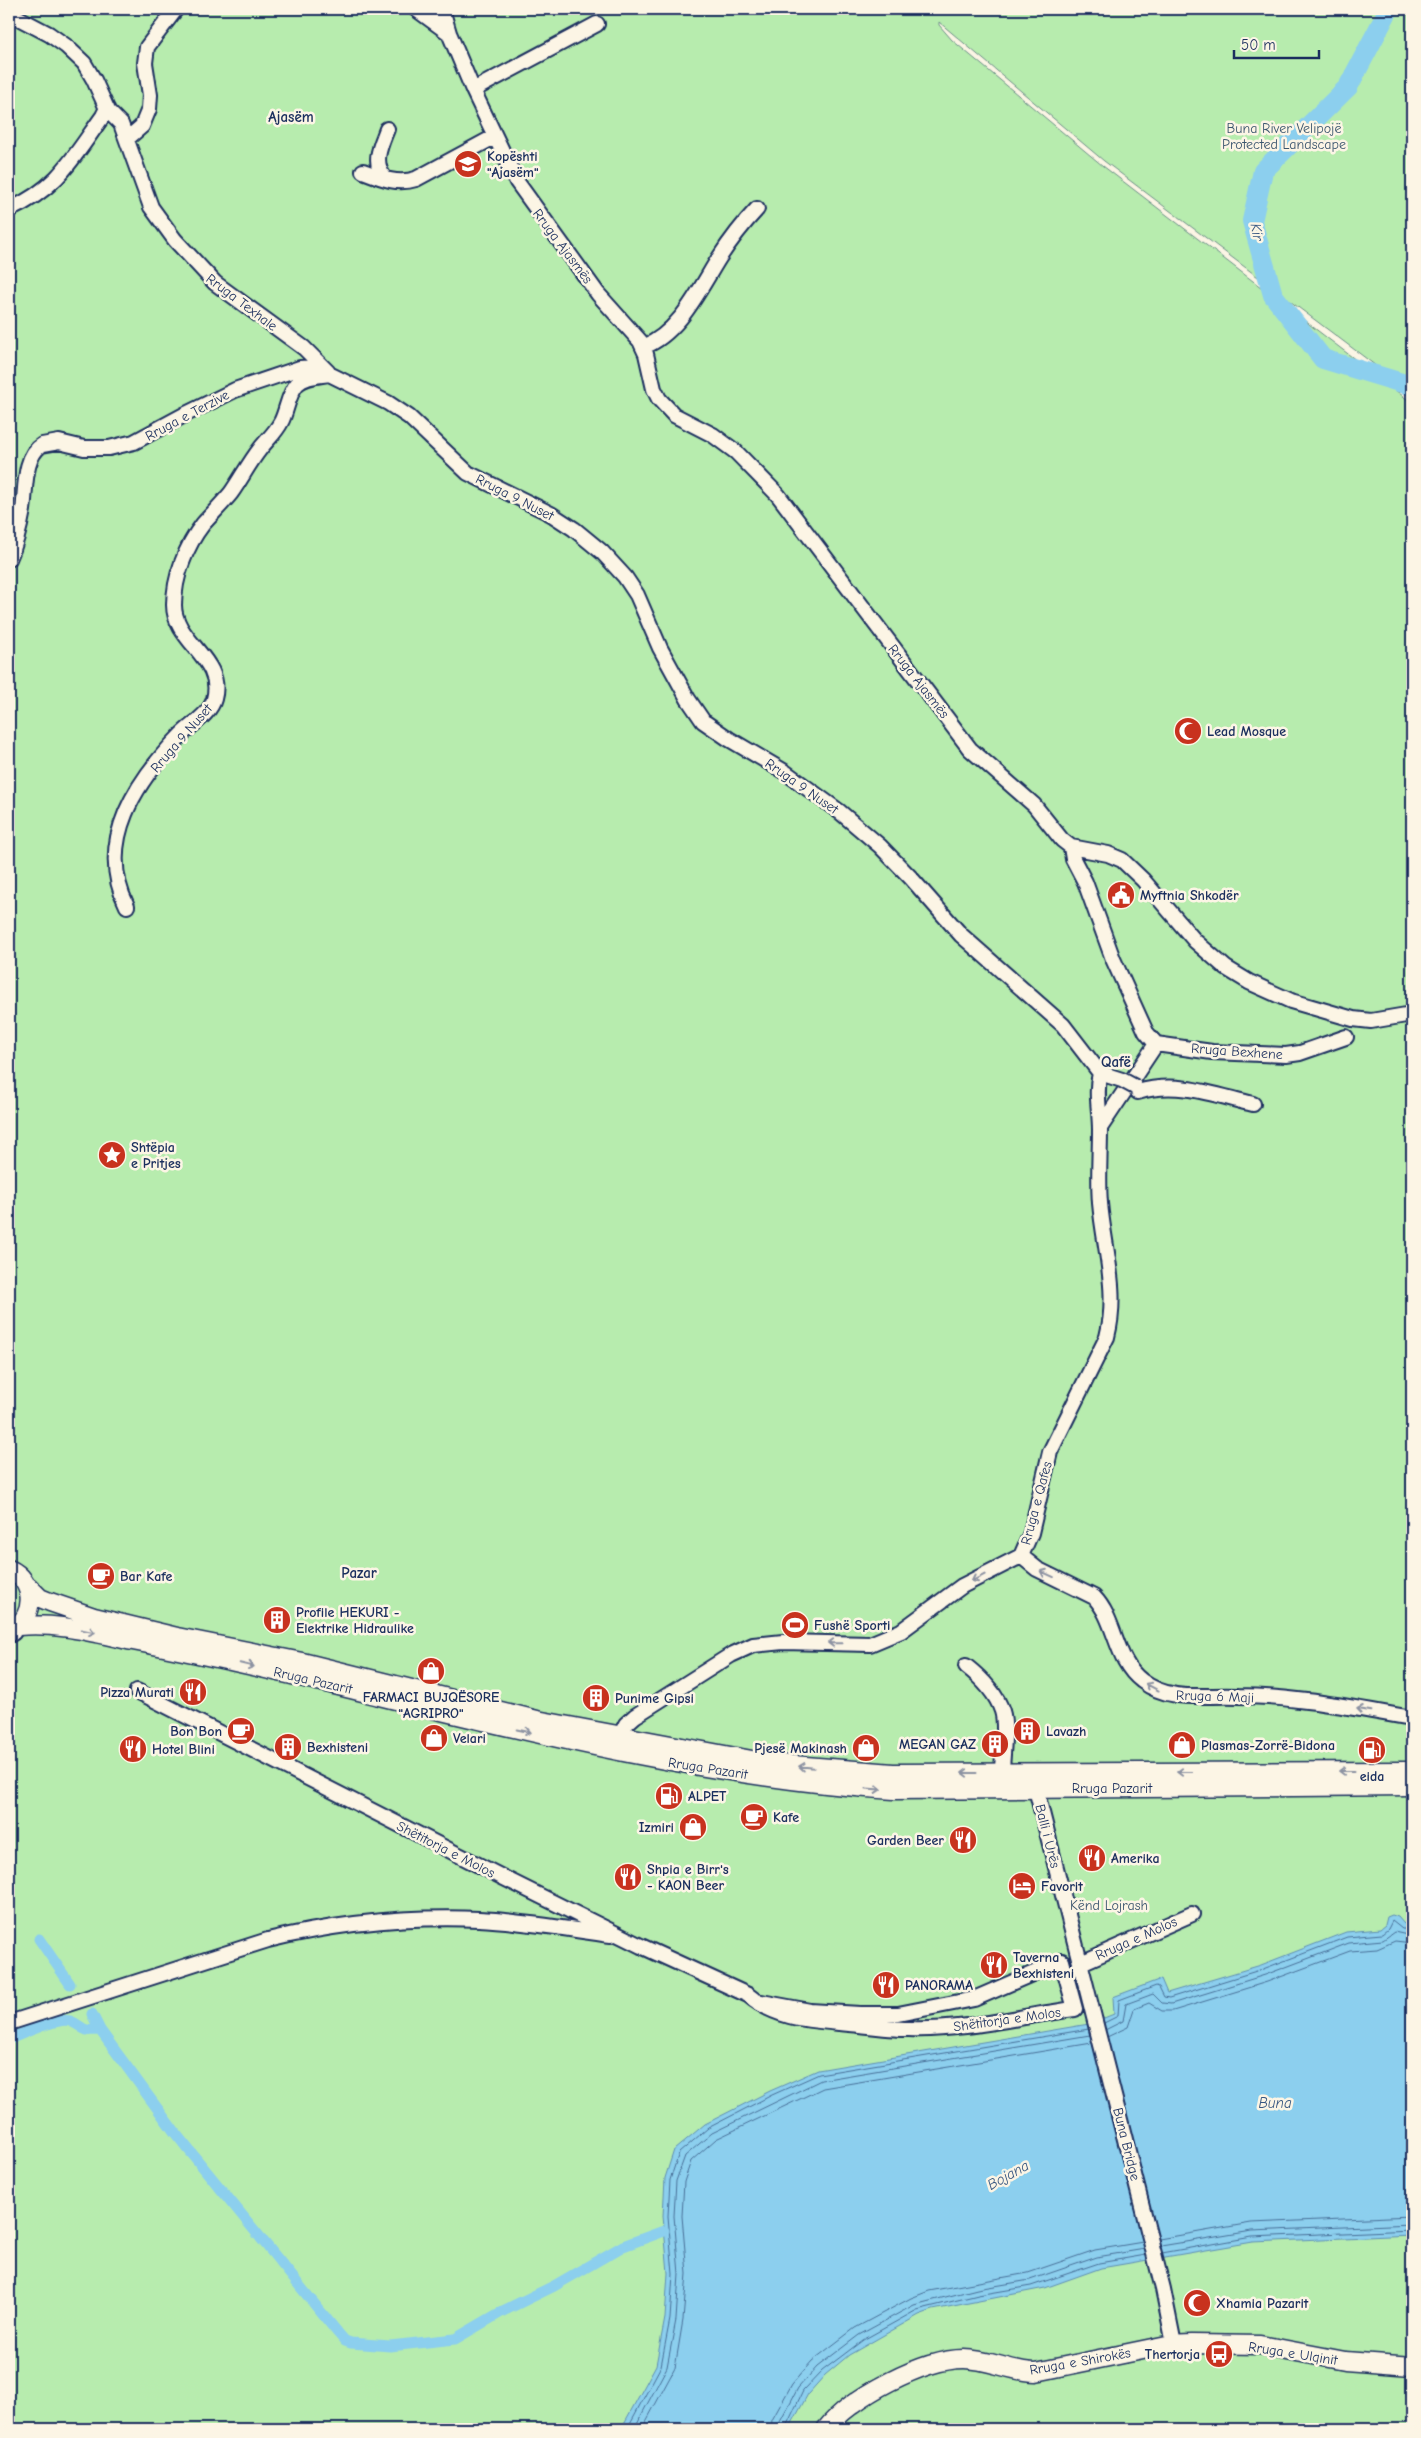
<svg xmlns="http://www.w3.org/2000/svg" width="1421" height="2438" font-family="'Comic Neue',sans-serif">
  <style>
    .green { fill: #b7ecae; stroke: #698e86 }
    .water { fill: #8ccfee; stroke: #5f8fb4 }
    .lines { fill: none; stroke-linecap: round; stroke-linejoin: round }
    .shore { stroke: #486f98; stroke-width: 1 }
    .canal { stroke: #8ccfee; stroke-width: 11 }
    .river { stroke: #8ccfee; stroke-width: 20 }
    .minor-casing { stroke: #1b2f5e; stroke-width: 18 }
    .major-casing { stroke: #1b2f5e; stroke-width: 21 }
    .highway-casing { stroke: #1b2f5e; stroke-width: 25 }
    .minor { stroke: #fcf5e5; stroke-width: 14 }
    .major { stroke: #fcf5e5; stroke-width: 18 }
    .highway { stroke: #fcf5e5; stroke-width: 21 }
    .minor-bridge-casing { stroke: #1b2f5e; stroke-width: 18; stroke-linecap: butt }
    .minor-bridge { stroke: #fcf5e5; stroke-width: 14 }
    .oneway { stroke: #8c92a2 }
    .labels { text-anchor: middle; stroke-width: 5; stroke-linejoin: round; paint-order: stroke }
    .park-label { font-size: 14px; fill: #3a556e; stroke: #fcf5e5 }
    .poi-label { font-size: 14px; font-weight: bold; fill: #1b2f5e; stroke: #fcf5e5; text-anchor: start }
    .street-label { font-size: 14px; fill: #1b2f5e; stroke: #fcf5e5 }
    .neighbourhood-label { font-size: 15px; font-weight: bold; fill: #1b2f5e; stroke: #fcf5e5 }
    .water-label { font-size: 15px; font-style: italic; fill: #375782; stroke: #fcf5e5 }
  </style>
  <rect width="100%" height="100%" fill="#fcf5e5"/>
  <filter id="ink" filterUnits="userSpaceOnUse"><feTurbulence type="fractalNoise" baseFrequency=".02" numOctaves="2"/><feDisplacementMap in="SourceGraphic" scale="10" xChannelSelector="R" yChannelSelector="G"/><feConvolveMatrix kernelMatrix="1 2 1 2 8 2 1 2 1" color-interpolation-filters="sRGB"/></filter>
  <g filter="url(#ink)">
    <!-- green -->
    <path class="green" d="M9 9H1412V393L1104 161 939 22V25L952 40 1103 166 1412 403V2429H9Z"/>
    <!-- water -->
    <path class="water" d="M1392 1915 1398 1917 1404 1924H1412V2235L1253 2242 1101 2268 1045 2288 933 2310 919 2315 849 2355 825 2375 808 2394 789 2429H621L656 2365 665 2318 668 2273 663 2216 665 2178 674 2150 705 2124 770 2091 818 2070 1089 2024 1114 2014 1113 1997 1161 1979 1167 1993 1261 1965 1346 1932 1380 1929 1385 1925 1387 1917Z"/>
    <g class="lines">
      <!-- shore -->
      <path class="shore" d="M1104 2023 1118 2016 1119 2000 1156 1986 1159 1987 1164 1997 1169 1998 1263 1969 1347 1937 1382 1934 1388 1929 1392 1921 1402 1929H1412
        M1105 2030 1123 2021 1126 2004 1153 1994 1162 2003 1171 2004 1265 1975 1349 1943 1383 1940 1394 1932 1412 1936
        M1107 2037 1128 2027 1134 2009 1149 2003 1162 2011H1173L1267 1982 1350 1951 1377 1949 1395 1941 1412 1943
        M1159 2239 1251 2223 1412 2216
        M1161 2246 1252 2231 1412 2224
        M1162 2253 1252 2237 1412 2230
        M627 2429 661 2366 670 2319 673 2274 668 2216 670 2180 679 2153 708 2128 772 2095 819 2074 1089 2029
        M634 2429 667 2367 676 2320 679 2274 674 2216 676 2181 685 2156 712 2133 821 2080 1090 2035
        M642 2429 675 2368 683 2320 687 2274 682 2216 684 2182 691 2161 716 2139 823 2088 1092 2043
        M771 2429 772 2420 792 2384 812 2361 855 2328 911 2298 929 2291 1028 2273 1095 2250 1143 2242
        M778 2429 780 2422 798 2388 817 2367 859 2335 914 2305 977 2289 1030 2280 1097 2257 1145 2249
        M785 2429 803 2391 822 2371 863 2340 917 2310 978 2295 1031 2286 1099 2263 1146 2255"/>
      <!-- canal -->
      <path class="canal" d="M39 1939 70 1984
        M92 2014 100 2030
        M9 2039C22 2034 58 2017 70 2021 85 2026 78 2032 100 2030L176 2134 338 2333 345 2341 351 2343 390 2346 455 2339 503 2311 554 2286 623 2246 664 2231"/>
      <!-- river -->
      <path class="river" d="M1389 9 1348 87 1263 171 1252 221 1273 295 1323 359 1412 386"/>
      <defs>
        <path id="minor" d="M416 9 449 33
          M442 9 449 33 473 90 517 182 598 294 640 341 646 354 654 389 659 399 674 415 713 435 736 452 778 495 970 749 1034 805 1062 840 1071 847 1073 859 1085 882 1113 959 1146 1032 1156 1044
          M9 13 49 34 66 46 84 63 94 80 108 111 121 124 151 207 175 240 215 283 304 348 328 372
          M473 90 597 24
          M127 139 142 126 149 109 150 95 145 63 147 47 176 9
          M363 171C381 178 397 185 416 179L494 137
          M384 177C372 161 381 145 387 129
          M9 210C59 187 72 159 103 116L107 108
          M643 347C679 334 700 288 719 258 730 241 743 224 757 209
          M9 559C16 544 20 527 23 510 26 491 23 456 42 445L59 442 84 448H109L134 442 186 414 235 390 300 368 315 367 388 403 409 417 468 473 551 514 574 529 602 552 625 577 637 595 660 648 688 699 703 721 729 739 785 772 840 812 880 846 911 878 961 935 1063 1025 1100 1073
          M1071 847 1108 854 1122 860 1143 880 1195 941 1226 968 1249 982 1291 1001 1353 1019 1371 1021 1412 1014
          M127 906C95 842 136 781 181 735 192 724 210 714 214 699 225 659 174 642 174 605 174 577 186 546 203 524 212 514 222 504 231 493 241 479 249 463 260 449 267 440 276 432 281 422 287 411 288 394 297 384 305 376 318 376 329 374
          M1156 1044 1212 1052 1286 1055 1300 1053 1346 1037
          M1100 1073 1122 1080
          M1138 1092C1177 1080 1215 1095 1253 1104
          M1100 1128 1156 1044
          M1021 1556 1037 1569 1094 1597C1117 1621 1114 1660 1142 1681 1170 1703 1206 1694 1238 1696 1261 1696 1284 1698 1307 1701 1342 1705 1377 1712 1412 1718
          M966 1666C980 1677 996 1693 1002 1711 1007 1726 1002 1756 1002 1773
          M137 1691 502 1877 641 1946 748 1995C775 2018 806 2020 840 2023 863 2025 886 2029 909 2029 964 2031 1020 2016 1075 2009L1062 1961 974 1999 898 2014H860L810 2011 756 2001
          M620 1736 626 1724 635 1716 731 1655 753 1645 783 1642 870 1644 901 1631 962 1586 1021 1556 1031 1533 1050 1452 1107 1337C1119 1291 1104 1249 1100 1203 1098 1179 1100 1155 1100 1130 1100 1111 1095 1092 1100 1073
          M1036 1789 1163 2289 1174 2344
          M1081 1963 1192 1914
          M9 2023 268 1940C338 1923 407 1916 479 1919 523 1921 567 1929 611 1935"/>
        <path id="major" d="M9 1569C35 1580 37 1616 12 1629
          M28 1586 40 1598 50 1602 94 1617 177 1637 302 1662 537 1720 768 1763 893 1773 1412 1771
          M18 1626C57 1622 95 1633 133 1641 196 1653 259 1667 322 1682 511 1728 699 1777 894 1790L1412 1786
          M826 2429C851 2397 923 2359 964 2359 989 2359 1011 2372 1036 2372L1167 2345 1192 2344 1260 2345 1345 2361 1412 2366"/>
        <path id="highway" d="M9 1631 11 1630"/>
      </defs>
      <!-- minor casing -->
      <use href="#minor" class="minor-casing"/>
      <!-- major casing -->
      <use href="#major" class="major-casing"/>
      <!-- highway casing -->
      <use href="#highway" class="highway-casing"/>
      <!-- minor -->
      <use href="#minor" class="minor"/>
      <!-- major -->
      <use href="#major" class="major"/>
      <!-- highway -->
      <use href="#highway" class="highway"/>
      <defs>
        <path id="minor-bridge" d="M1122 1080 1135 1087"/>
      </defs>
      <!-- minor-bridge casing -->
      <use href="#minor-bridge" class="minor-bridge-casing"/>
      <!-- minor-bridge -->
      <use href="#minor-bridge" class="minor-bridge"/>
    </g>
    <!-- one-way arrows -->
    <defs><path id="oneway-shaft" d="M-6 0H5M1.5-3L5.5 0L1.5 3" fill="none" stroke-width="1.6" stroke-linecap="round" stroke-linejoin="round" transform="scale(1.25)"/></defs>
    <g class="oneway">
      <use href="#oneway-shaft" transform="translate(1047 1574) rotate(-156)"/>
      <use href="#oneway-shaft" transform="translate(978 1578) rotate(153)"/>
      <use href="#oneway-shaft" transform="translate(88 1631) rotate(11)"/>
      <use href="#oneway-shaft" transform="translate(835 1643) rotate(-179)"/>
      <use href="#oneway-shaft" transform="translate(247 1665) rotate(13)"/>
      <use href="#oneway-shaft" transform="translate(1152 1687) rotate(-152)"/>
      <use href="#oneway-shaft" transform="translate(1364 1710) rotate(-171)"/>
      <use href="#oneway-shaft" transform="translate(524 1731) rotate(12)"/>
      <use href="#oneway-shaft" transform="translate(806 1767) rotate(-174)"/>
      <use href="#oneway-shaft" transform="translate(1346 1771) rotate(-180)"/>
      <use href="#oneway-shaft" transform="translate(1184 1772) rotate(180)"/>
      <use href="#oneway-shaft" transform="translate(969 1773) rotate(180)"/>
      <use href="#oneway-shaft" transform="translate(874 1789) rotate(4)"/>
    </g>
  </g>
  <!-- icons -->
  <defs>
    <symbol id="school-disc" viewBox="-11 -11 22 22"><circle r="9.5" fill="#c8321e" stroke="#fcf5e5"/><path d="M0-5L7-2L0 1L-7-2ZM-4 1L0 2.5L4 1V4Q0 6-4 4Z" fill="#fff"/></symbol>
    <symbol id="mosque-disc" viewBox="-11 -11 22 22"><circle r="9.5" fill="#c8321e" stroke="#fcf5e5"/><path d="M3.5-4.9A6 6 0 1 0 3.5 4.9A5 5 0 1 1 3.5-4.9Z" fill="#fff"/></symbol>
    <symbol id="civic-disc" viewBox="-11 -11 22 22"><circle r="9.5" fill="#c8321e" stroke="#fcf5e5"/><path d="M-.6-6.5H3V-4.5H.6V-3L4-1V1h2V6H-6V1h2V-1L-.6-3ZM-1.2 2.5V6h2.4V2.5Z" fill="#fff"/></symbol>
    <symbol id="sight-disc" viewBox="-11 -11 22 22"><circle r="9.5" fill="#c8321e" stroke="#fcf5e5"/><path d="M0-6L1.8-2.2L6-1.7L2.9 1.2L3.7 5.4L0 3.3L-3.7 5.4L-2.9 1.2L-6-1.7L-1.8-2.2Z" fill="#fff"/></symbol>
    <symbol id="cafe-disc" viewBox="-11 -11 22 22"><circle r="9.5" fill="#c8321e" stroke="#fcf5e5"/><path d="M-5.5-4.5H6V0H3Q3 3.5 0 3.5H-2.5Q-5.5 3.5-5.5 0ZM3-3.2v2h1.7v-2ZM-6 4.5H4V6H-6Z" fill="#fff"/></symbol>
    <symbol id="building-disc" viewBox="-11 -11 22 22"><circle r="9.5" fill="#c8321e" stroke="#fcf5e5"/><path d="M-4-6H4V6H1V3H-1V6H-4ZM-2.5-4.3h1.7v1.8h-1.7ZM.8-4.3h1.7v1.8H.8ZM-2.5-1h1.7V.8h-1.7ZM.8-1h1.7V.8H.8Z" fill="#fff"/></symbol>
    <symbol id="stadium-disc" viewBox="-11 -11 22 22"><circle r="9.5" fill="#c8321e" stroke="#fcf5e5"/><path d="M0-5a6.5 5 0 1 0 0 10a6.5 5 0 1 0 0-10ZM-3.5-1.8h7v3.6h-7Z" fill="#fff"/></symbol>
    <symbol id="shop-disc" viewBox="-11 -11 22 22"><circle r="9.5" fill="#c8321e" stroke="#fcf5e5"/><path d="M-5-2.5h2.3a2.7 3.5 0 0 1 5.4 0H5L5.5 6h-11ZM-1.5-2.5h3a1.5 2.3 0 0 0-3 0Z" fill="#fff"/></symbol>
    <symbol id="restaurant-disc" viewBox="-11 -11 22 22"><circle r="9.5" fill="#c8321e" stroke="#fcf5e5"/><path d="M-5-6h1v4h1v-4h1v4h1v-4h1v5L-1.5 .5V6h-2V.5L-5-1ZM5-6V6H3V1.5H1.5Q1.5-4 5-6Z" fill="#fff"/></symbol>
    <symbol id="fuel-disc" viewBox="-11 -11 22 22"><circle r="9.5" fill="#c8321e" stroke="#fcf5e5"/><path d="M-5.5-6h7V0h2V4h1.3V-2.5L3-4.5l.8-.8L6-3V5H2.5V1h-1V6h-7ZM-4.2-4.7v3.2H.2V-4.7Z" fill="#fff"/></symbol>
    <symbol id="hotel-disc" viewBox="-11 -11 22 22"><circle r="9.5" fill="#c8321e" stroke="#fcf5e5"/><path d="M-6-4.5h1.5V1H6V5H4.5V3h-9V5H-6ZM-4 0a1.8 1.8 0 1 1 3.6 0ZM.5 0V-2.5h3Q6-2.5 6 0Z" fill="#fff"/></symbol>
    <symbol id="bus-disc" viewBox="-11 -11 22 22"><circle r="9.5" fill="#c8321e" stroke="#fcf5e5"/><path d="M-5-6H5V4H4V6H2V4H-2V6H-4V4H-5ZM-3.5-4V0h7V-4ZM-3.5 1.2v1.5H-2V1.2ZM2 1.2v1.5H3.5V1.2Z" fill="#fff"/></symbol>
  </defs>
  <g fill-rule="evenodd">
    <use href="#school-disc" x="452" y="148" width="32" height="32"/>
    <use href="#mosque-disc" x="1172" y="715" width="32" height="32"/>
    <use href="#civic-disc" x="1105" y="879" width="32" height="32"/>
    <use href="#sight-disc" x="96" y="1139" width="32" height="32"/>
    <use href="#cafe-disc" x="85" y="1560" width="32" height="32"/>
    <use href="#building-disc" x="261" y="1604" width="32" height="32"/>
    <use href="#stadium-disc" x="779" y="1609" width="32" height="32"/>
    <use href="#shop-disc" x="415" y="1655" width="32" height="32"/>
    <use href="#restaurant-disc" x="177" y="1676" width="32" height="32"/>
    <use href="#building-disc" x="580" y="1682" width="32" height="32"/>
    <use href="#cafe-disc" x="225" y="1715" width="32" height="32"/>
    <use href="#building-disc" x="1011" y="1715" width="32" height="32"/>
    <use href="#shop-disc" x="418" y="1722" width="32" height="32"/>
    <use href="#building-disc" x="979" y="1728" width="32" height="32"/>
    <use href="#shop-disc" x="1166" y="1729" width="32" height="32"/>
    <use href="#building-disc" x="272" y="1731" width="32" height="32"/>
    <use href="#shop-disc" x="850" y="1732" width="32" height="32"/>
    <use href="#restaurant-disc" x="117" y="1733" width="32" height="32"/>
    <use href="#fuel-disc" x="1356" y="1734" width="32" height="32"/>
    <use href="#fuel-disc" x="653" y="1780" width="32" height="32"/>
    <use href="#cafe-disc" x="738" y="1801" width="32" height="32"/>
    <use href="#shop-disc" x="677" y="1811" width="32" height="32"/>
    <use href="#restaurant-disc" x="947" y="1824" width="32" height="32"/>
    <use href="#restaurant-disc" x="1076" y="1842" width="32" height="32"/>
    <use href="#restaurant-disc" x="612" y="1861" width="32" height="32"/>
    <use href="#hotel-disc" x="1006" y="1870" width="32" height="32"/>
    <use href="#restaurant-disc" x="978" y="1949" width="32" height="32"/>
    <use href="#restaurant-disc" x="870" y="1969" width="32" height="32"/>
    <use href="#mosque-disc" x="1181" y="2287" width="32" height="32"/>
    <use href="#bus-disc" x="1203" y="2338" width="32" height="32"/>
  </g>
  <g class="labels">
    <!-- park labels -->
    <g class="park-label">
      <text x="1284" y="133">Buna River Velipojë<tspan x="1284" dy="16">Protected Landscape</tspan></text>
      <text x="1109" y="1910">Kënd Lojrash</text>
    </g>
    <!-- poi labels -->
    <g class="poi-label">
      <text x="487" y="161">Kopështi<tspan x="487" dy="16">"Ajasëm"</tspan></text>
      <text x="1207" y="736">Lead Mosque</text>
      <text x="1140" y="900">Myftnia Shkodër</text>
      <text x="131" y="1152">Shtëpia<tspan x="131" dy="16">e Pritjes</tspan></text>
      <text x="120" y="1581">Bar Kafe</text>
      <text x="296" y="1617">Profile HEKURI -<tspan x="296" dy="16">Elektrike Hidraulike</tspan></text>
      <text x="814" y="1630">Fushë Sporti</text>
      <text x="174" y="1697" text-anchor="end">Pizza Murati</text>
      <text x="431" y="1702" text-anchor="middle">FARMACI BUJQËSORE<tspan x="431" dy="16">"AGRIPRO"</tspan></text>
      <text x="615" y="1703">Punime Gipsi</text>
      <text x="222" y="1736" text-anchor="end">Bon Bon</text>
      <text x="1046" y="1736">Lavazh</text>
      <text x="453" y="1743">Velari</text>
      <text x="976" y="1749" text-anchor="end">MEGAN GAZ</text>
      <text x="1201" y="1750">Plasmas-Zorrë-Bidona</text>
      <text x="307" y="1752">Bexhisteni</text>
      <text x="847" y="1753" text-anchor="end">Pjesë Makinash</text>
      <text x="152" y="1754">Hotel Blini</text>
      <text x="1372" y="1781" text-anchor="middle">eida</text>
      <text x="688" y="1801">ALPET</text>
      <text x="773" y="1822">Kafe</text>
      <text x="674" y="1832" text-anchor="end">Izmiri</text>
      <text x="944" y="1845" text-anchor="end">Garden Beer</text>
      <text x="1111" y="1863">Amerika</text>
      <text x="647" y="1874">Shpia e Birr's<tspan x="647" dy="16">- KAON Beer</tspan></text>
      <text x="1041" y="1891">Favorit</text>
      <text x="1013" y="1962">Taverna<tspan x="1013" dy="16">Bexhisteni</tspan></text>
      <text x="905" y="1990">PANORAMA</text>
      <text x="1216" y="2308">Xhamia Pazarit</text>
      <text x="1200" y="2359" text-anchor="end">Thertorja</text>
    </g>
    <!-- street labels -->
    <g class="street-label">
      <text transform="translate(563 246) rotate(53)" y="5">Rruga Ajasmës</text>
      <text transform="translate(242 302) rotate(37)" y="5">Rruga Texhale</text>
      <text transform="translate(187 415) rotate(-28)" y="5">Rruga e Terzive</text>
      <text transform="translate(515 497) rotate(27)" y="5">Rruga 9 Nuset</text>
      <text transform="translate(919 681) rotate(52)" y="5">Rruga Ajasmës</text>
      <text transform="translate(181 738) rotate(-49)" y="5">Rruga 9 Nuset</text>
      <text transform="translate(802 786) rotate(35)" y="5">Rruga 9 Nuset</text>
      <text transform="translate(1237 1051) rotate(4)" y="5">Rruga Bexhene</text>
      <text transform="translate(1036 1503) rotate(-75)" y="5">Rruga e Qafes</text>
      <text transform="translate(313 1680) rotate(13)" y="5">Rruga Pazarit</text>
      <text transform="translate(1215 1696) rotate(2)" y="5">Rruga 6 Maji</text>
      <text transform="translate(708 1768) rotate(9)" y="5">Rruga Pazarit</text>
      <text x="1112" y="1793">Rruga Pazarit</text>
      <text transform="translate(1048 1836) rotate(76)" y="5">Balli i Urës</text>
      <text transform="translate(446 1849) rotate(27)" y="5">Shëtitorja e Molos</text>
      <text transform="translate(1136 1938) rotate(-24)" y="5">Rruga e Molos</text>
      <text transform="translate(1007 2019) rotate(-8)" y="5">Shëtitorja e Molos</text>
      <text transform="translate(1127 2144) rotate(76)" y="5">Buna Bridge</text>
      <text transform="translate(1293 2353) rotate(9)" y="5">Rruga e Ulqinit</text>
      <text transform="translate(1080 2361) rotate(-10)" y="5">Rruga e Shirokës</text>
    </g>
    <!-- neighbourhood labels -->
    <g class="neighbourhood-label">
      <text x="291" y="122">Ajasëm</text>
      <text x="1116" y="1067">Qafë</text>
      <text x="359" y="1578">Pazar</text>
    </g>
    <!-- water labels -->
    <g class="water-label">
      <text transform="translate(1257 232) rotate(79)" y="5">Kir</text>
      <text x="1275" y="2108">Buna</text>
      <text transform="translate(1008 2175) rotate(-29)" y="5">Bojana</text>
    </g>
  </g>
  <!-- margin -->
  <rect width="1421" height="2438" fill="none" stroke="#fcf5e5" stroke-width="30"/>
  <rect x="15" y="15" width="1391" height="2408" fill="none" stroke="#1b2f5e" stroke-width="2" filter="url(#ink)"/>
  <!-- scale -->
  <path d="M1234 50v8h85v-8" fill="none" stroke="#1b2f5e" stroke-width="2.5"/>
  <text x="1241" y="50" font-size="15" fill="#1b2f5e" stroke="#fcf5e5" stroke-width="4" paint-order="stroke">50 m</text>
</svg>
